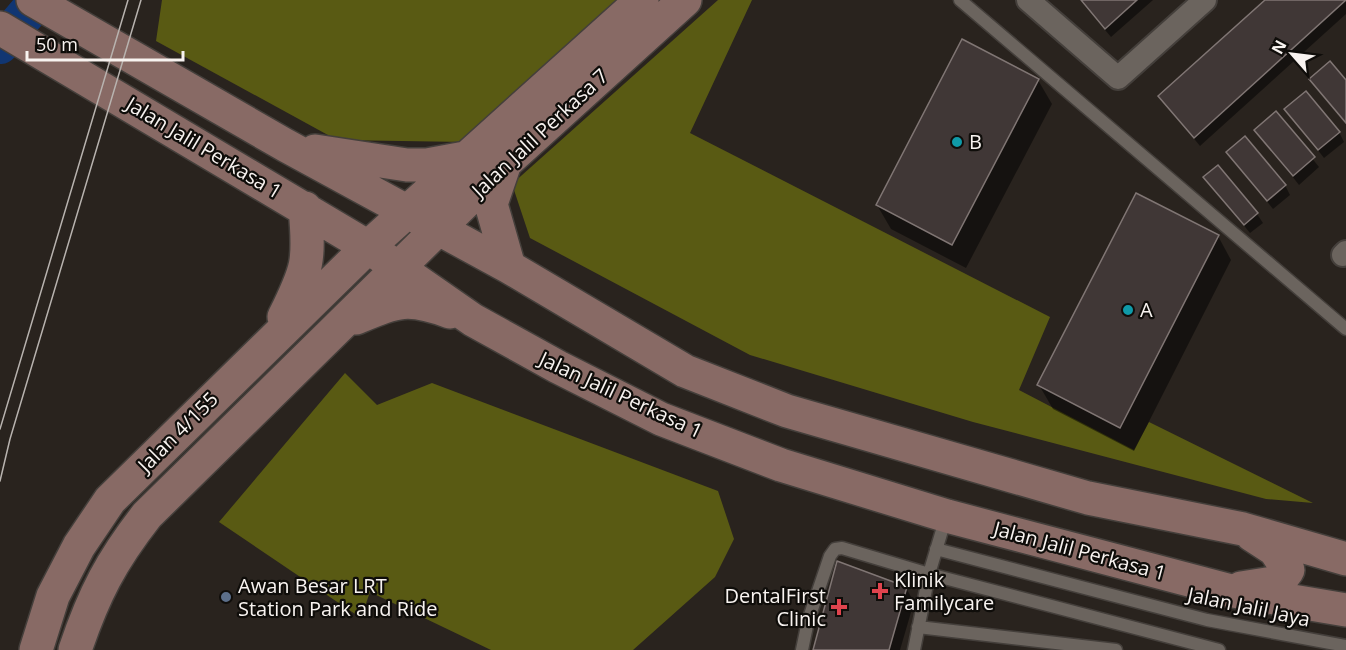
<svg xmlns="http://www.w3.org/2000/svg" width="1346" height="650" font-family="'Open Sans',sans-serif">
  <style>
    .forest { fill: #595a13 }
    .shadow { fill: #0007 }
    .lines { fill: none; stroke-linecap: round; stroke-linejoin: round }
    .river { stroke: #113672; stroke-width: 38 }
    .building { fill: #403736; stroke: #807674; stroke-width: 1.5 }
    .lane-casing { stroke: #443f3b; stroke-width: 15 }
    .street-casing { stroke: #443f3b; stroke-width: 26 }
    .secondary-casing { stroke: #443f3b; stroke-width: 36 }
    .lane { stroke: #6b645e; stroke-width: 12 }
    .street { stroke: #6b645e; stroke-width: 22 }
    .secondary { stroke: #886a65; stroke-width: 33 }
    .tram { stroke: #b8b3af; stroke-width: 1.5 }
    .culture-dot { fill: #0f9aa8; stroke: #0f0d0a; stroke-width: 2 }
    .health-dot { fill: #e0444e; stroke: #0f0d0a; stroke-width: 2 }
    .service-dot { fill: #5c6f8a; stroke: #0f0d0a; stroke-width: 2 }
    .labels { text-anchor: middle; stroke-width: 4.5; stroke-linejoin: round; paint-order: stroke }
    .street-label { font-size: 20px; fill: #f8f3f0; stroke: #0f0d0a }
    .poi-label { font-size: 20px; fill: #f8f3f0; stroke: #0f0d0a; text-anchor: start }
  </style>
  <rect width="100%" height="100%" fill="#29231e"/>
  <!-- forest -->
  <path class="forest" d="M162 0H624L465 142 337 140 156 41Z
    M718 0H752L690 133 1050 317 1019 390 1134 450 1149 422 1313 503 1266 499 973 422 750 355 530 238 512 184Z
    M345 373 377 405 432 383 718 491 734 539 715 577 633 650H491L370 592 361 618 219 522Z"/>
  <!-- shadow -->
  <path class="shadow" d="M1080 0H1153L1111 37Z
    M1267 0H1346V14L1200 146 1160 97Z
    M1311 79 1346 83V124L1316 88Z
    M1038 80 1052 104 966 268 891 229 877 205Z
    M1286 109 1339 132 1344 142 1324 158Z
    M1276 113 1319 167 1299 185 1256 130Z
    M1228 152 1285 185 1290 195 1273 209Z
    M1205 177 1257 214 1263 223 1250 233Z
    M1218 236 1231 260 1134 451 1053 409 1039 385Z
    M906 588 914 602 900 650H814Z"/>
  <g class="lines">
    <!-- river -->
    <path class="river" d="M0 45 38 0"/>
  </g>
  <!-- building -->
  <path class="building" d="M1081 0H1137L1105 29Z
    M1265 0H1346L1194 138 1158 96Z
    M962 39 1039 79 952 245 876 205Z
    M1330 61 1346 80V123L1309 79Z
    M1306 91 1340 132 1318 150 1284 109Z
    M1276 111 1315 157 1293 176 1254 130Z
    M1245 136 1286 185 1267 201 1226 152Z
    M1218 165 1258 213 1244 225 1203 177Z
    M1136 193 1219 235 1120 428 1037 385Z
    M837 561 907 587 889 650H813Z"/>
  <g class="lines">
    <defs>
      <path id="lane" d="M960 0 1346 329
        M936 549 1207 620 1346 646
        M918 627 1116 650
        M802 650 808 621 830 556 835 549 842 548 929 574 1219 650
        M914 650 929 574 946 517"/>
      <path id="street" d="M1028 0 1118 78 1205 0
        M1343 255 1346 252"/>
      <path id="secondary" d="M33 0 285 145 509 267 685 371 787 411 1088 498 1243 529 1346 559
        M0 28 368 247 473 320 558 367 661 419 781 465 947 516 1227 590 1346 610
        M315 151 407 165H427L465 158
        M504 166 491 204 509 267
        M284 317C308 269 310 261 305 208
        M356 318C397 301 407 296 450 312
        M1241 588 1279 582 1288 570 1275 550 1252 535
        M36 650 53 596 79 546 110 500 368 247 642 0
        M75 650C94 594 111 561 147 515L506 162 685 0"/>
    </defs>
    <!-- lane casing -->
    <use href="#lane" class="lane-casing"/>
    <!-- street casing -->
    <use href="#street" class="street-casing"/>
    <!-- secondary casing -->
    <use href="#secondary" class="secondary-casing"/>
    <!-- lane -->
    <use href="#lane" class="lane"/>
    <!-- street -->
    <use href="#street" class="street"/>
    <!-- secondary -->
    <use href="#secondary" class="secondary"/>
    <!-- tram -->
    <path class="tram" d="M0 429 128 0
      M0 481 10 439 141 0"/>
  </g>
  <!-- markers -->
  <g class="culture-dot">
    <circle cx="957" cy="142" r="6"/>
    <circle cx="1128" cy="310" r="6"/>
  </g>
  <g class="health-dot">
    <path d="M877 582h6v6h6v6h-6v6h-6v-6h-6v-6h6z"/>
    <path d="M836 598h6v6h6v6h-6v6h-6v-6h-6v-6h6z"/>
  </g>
  <circle class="service-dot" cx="226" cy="597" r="6"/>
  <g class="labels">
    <!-- street labels -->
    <g class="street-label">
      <text transform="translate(540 133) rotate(-43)" y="7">Jalan Jalil Perkasa 7</text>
      <text transform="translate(204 148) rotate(31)" y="7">Jalan Jalil Perkasa 1</text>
      <text transform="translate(621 395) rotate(25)" y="7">Jalan Jalil Perkasa 1</text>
      <text transform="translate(178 432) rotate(-45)" y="7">Jalan 4/155</text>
      <text transform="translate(1080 551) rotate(15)" y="7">Jalan Jalil Perkasa 1</text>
      <text transform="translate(1249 607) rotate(12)" y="7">Jalan Jalil Jaya</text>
    </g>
    <!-- poi labels -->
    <g class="poi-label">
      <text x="969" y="149">B</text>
      <text x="1140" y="317">A</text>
      <text x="894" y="587">Klinik<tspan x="894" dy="23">Familycare</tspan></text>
      <text x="238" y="593">Awan Besar LRT<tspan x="238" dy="23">Station Park and Ride</tspan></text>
      <text x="826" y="603" text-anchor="end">DentalFirst<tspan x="826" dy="23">Clinic</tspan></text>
    </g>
  </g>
  <!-- north arrow -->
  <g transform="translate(1292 54) rotate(298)" stroke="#0f0d0a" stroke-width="4.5" paint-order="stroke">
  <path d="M0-4.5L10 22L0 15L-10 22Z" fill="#f8f3f0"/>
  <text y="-9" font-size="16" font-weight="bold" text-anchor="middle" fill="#f8f3f0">N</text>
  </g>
  <!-- scale -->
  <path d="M27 51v9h156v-9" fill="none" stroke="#f8f3f0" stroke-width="3"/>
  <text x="36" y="51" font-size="18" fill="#f8f3f0" stroke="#0f0d0a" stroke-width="4.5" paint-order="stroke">50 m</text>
</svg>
